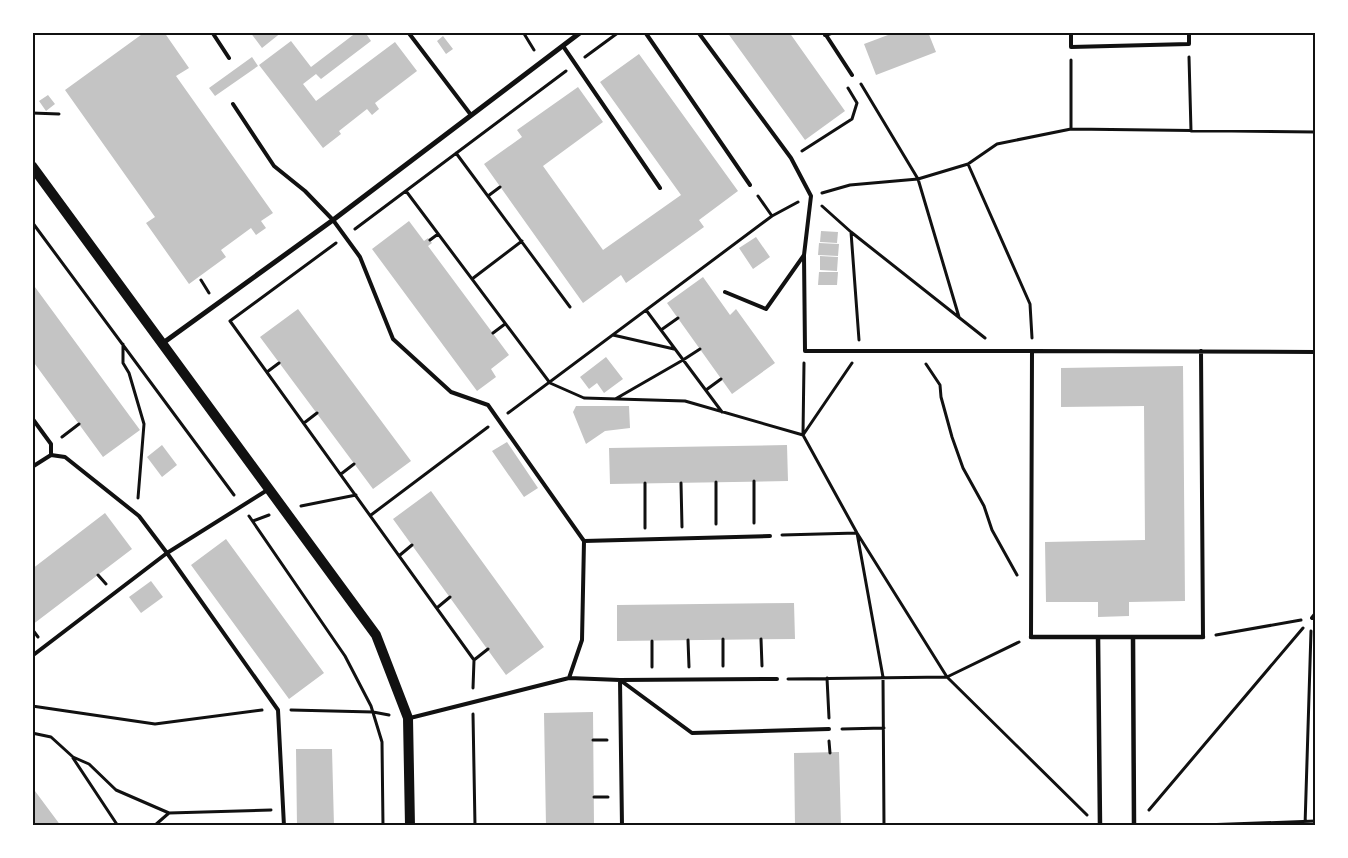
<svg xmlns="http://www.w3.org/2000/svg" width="1348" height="858" font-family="Arial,sans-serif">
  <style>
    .building { fill: #c4c4c4 }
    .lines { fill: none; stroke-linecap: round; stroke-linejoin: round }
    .path { stroke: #111; stroke-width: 3 }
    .service { stroke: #111; stroke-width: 4 }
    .pedestrian { stroke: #111; stroke-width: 4.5 }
    .minor { stroke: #111; stroke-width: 5 }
    .secondary { stroke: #111; stroke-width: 10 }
    .neatline { fill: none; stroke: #111; stroke-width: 2 }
  </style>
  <rect width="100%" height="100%" fill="#fff"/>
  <!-- building -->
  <path class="building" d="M145 32H164L189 68 176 76 273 213 261 221 266 228 256 235 251 228 221 250 226 257 189 284 146 223 155 217 65 90Z
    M250 32H282L262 48Z
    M357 32H365L371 41 321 79 316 74 303 84 316 101 395 42 417 71 375 103 379 109 372 115 367 109 339 131 341 134 323 148 259 65 291 41 311 67Z
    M727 32H789L845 111 805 140Z
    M896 32H928L936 52 876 75 864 44Z
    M443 36 453 49 446 54 437 41Z
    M639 54 738 191 699 220 704 227 626 283 621 275 583 303 484 164 522 137 517 130 578 87 603 122 543 166 603 250 681 195 600 82Z
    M252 57 258 66 215 96 209 88Z
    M48 95 55 104 46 111 39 101Z
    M409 221 424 241 428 238 432 243 428 246 509 355 491 369 496 377 477 391 372 249Z
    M821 231 838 232 837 243 820 242Z
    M756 237 770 257 753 269 739 248Z
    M819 243 839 244 838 256 818 255Z
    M820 256 838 257 837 271 820 270Z
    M819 272H838L837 285H818Z
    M703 277 730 315 736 309 775 363 732 394 667 303Z
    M32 283 140 430 103 457 32 360Z
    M298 309 411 461 373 489 260 337Z
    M606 357 623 379 604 393 597 383 589 389 580 377Z
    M1183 366 1185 601 1129 602V616L1098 617V602H1046L1045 542 1145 540 1144 406 1061 407V368Z
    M576 406H629L630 428 605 431 586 444 573 412Z
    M507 442 538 488 524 497 492 451Z
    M162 445 177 465 162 477 147 457Z
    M787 445 788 481 610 484 609 448Z
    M431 491 544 647 506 675 393 519Z
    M105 513 132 549 32 625V569Z
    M226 539 324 673 289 699 191 565Z
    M151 581 163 597 141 613 129 597Z
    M794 603 795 639 617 641V605Z
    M593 712 594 826H546L544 713Z
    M296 749H332L334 826H297Z
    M839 752 841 826H795L794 753Z
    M32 787 61 826H32Z"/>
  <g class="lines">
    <!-- path -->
    <path class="path" d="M523 32 534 50
      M585 57 619 32
      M1189 57 1191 131
      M1071 60V129
      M861 84 918 179 959 317
      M32 113 59 114
      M802 151 852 119 857 103 848 88
      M456 153 570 307
      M968 164 1030 304 1032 338
      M406 191 550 383 584 398 685 401 803 435 857 533 947 677 1087 815
      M822 193 850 185 918 179 968 164 997 144 1071 129 1316 132
      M488 196 500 187
      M758 196 772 216
      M822 206 851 232 985 338
      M32 222 234 495
      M355 229 566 71
      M851 232 859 340
      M430 240 438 234
      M336 243 230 321 474 660 473 688
      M472 279 522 241
      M201 280 209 293
      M646 310 722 412
      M661 330 678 318
      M493 333 505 324
      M613 335 674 349
      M123 344V363L129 373 144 424 138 498
      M926 364 940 385 941 397 952 437 963 468 984 506 992 530 1017 575
      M267 372 279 363
      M706 390 721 379
      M617 398 683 360 700 349
      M508 413 772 216 798 202
      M304 423 317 413
      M803 434 804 363
      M803 435 852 363
      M62 437 79 424
      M341 474 354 464
      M754 481V523
      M716 482V524
      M645 483V528
      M681 483 682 527
      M301 506 356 495
      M371 515 488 427
      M249 516 345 656 371 706 382 742 383 826
      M253 521 269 515
      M782 535 857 533 883 677 884 826
      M400 555 412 545
      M98 575 106 584
      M438 607 450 597
      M32 629 38 637
      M1216 635 1301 620
      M723 639V666
      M761 639 762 666
      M688 640 689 667
      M652 641V667
      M474 660 488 649
      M827 678 829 718
      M788 679 947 677 1019 642
      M32 706 155 724 262 710
      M291 710 373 712 389 715
      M473 714 475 826
      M842 729 884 728
      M32 733 51 737 73 757 89 764 116 790 169 813
      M593 740H607
      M829 741 830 753
      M73 758 118 826
      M594 797H608
      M1149 810 1303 628
      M154 826 169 813 271 810
      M1175 826 1316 821
      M1305 826 1311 631"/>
    <!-- service -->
    <path class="service" d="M212 32 229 58
      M408 32 471 115
      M645 32 750 185
      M698 32 791 158 811 196 804 255 766 309 725 292
      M824 32 852 75
      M1071 32V47L1189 44V32
      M825 35 834 32
      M563 46 660 188
      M233 104 274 166 305 191 333 220 360 257 393 339 451 392 488 405 584 541
      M804 255 805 351H1032
      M1201 351 1203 637
      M32 418 51 444V455
      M32 467 51 455 65 457 139 516 167 553 269 489
      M1312 618 1316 613
      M1031 637 1032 351 1316 352
      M32 656 167 553 278 710 284 826
      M569 678 582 640 584 541 770 536
      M620 680 692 733 829 729
      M620 680 622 826
      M410 718 569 678 620 680 777 679"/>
    <!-- pedestrian -->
    <path class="pedestrian" d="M1031 637H1203
      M1098 637 1100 826
      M1133 638 1134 826"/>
    <!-- minor -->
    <path class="minor" d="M163 343 333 220 581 32"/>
    <!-- secondary -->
    <path class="secondary" d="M32 166 376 635 408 718 410 826"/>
  </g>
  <!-- border -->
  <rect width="1348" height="858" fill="none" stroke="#ffffff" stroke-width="68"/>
  <rect x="34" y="34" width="1280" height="790" class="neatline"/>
</svg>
